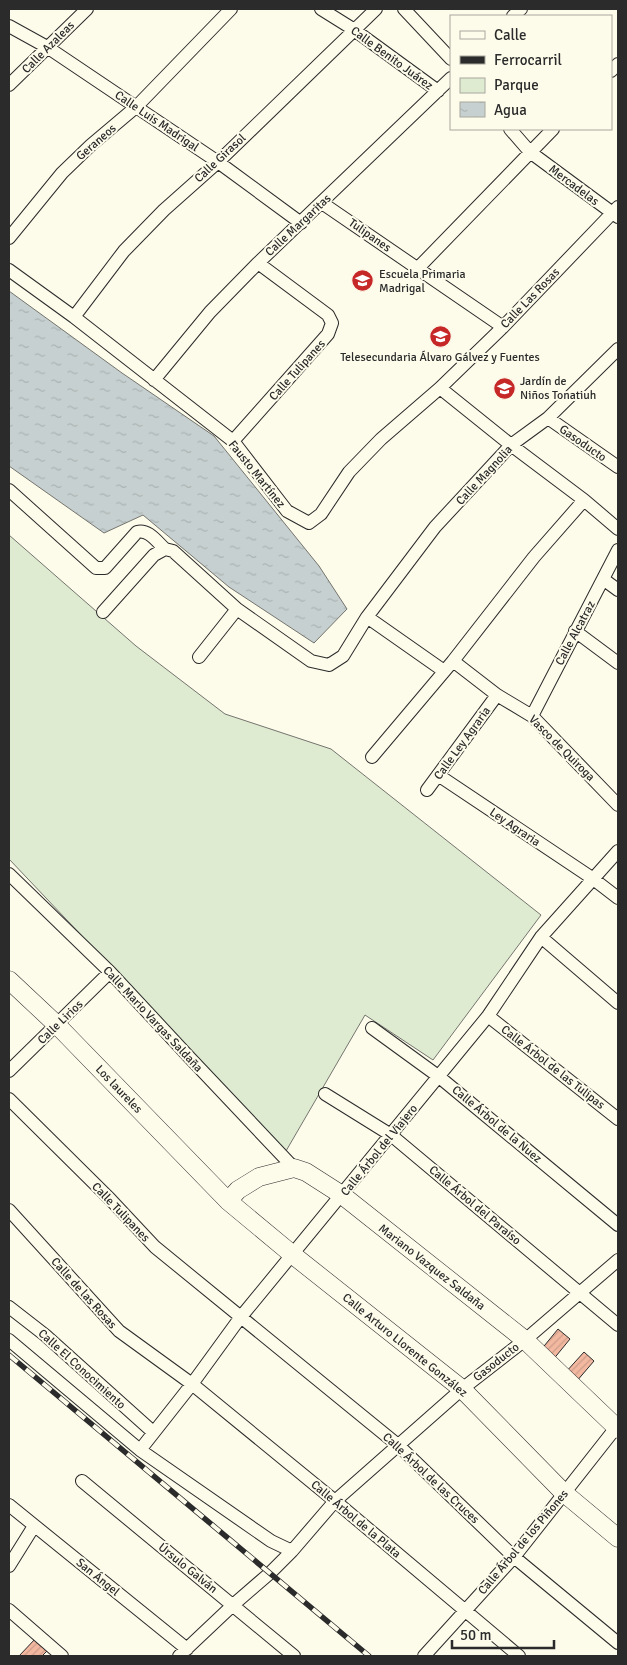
<svg xmlns="http://www.w3.org/2000/svg" width="627" height="1665" font-family="Signika,sans-serif">
  <style>
    .green { fill: #deebd1; stroke: #74746e }
    .water { fill: url(#water-ripples); stroke: #74746e }
    .building { fill: url(#building-hatch); stroke: #2b2b2b }
    .lines { fill: none; stroke-linecap: round; stroke-linejoin: round }
    .street-casing { stroke: #2b2b2b; stroke-width: 14 }
    .secondary-casing { stroke: #2b2b2b; stroke-width: 19 }
    .street { stroke: #fdfbea; stroke-width: 12 }
    .secondary { stroke: #fdfbea; stroke-width: 18 }
    .rail-casing { stroke: #2b2b2b; stroke-width: 5.5 }
    .rail { stroke: #fdfbea; stroke-width: 4; stroke-dasharray: 11; stroke-linecap: butt }
    .labels { text-anchor: middle; stroke-width: 4; stroke-linejoin: round; paint-order: stroke }
    .street-label { font-size: 12px; fill: #2b2b2b; stroke: #fdfbea }
    .poi-label { font-size: 12px; fill: #2b2b2b; stroke: #fdfbea; text-anchor: start }
  </style>
  <defs>
    <pattern id="water-ripples" width="26" height="14" patternUnits="userSpaceOnUse" patternTransform="scale(1.25)"><rect width="26" height="14" fill="#c7d0d0"/><path d="M2 4q2-2 4 0t4 0M15 11q2-2 4 0t4 0" fill="none" stroke="#abb3b3"/></pattern>
    <pattern id="building-hatch" width="6" height="6" patternUnits="userSpaceOnUse" patternTransform="scale(1.25)"><rect width="6" height="6" fill="#f2b8a0"/><path d="M-1 1l2-2M0 6l6-6M5 7l2-2" fill="none" stroke="#d09e8a"/></pattern>
  </defs>
  <rect width="100%" height="100%" fill="#fdfbea"/>
  <!-- green -->
  <path class="green" d="M9 535 136 646 225 714 331 749 541 915 433 1060 365 1015 286 1151 9 859Z"/>
  <!-- water -->
  <path class="water" d="M9 291 122 373 214 436 319 566 347 609 314 643 229 587 143 515 104 533 9 466Z"/>
  <!-- building -->
  <path class="building" d="M558 1329 570 1339 552 1361 540 1351Z
    M584 1352 594 1361 576 1382 565 1373Z
    M36 1638 49 1649 42 1656H19Z"/>
  <g class="lines">
    <defs>
      <path id="street" d="M321 9 353 29 438 91
        M404 9 451 59
        M513 16 521 9
        M9 26 47 47 218 162 301 223
        M611 71 618 64
        M9 85 87 9
        M510 129 530 152 618 217
        M322 203 503 327
        M9 238 62 173 91 145 136 107 231 9
        M418 268 553 129
        M9 270 74 317 233 441 287 511 309 523 321 514 349 472 381 439 440 388 503 327 618 207
        M74 317 124 251 164 210 218 162 376 9
        M154 380 210 312 258 263 451 78
        M440 388 511 445 584 500 618 529
        M548 418 618 467
        M233 441 328 334 332 323 328 315 258 263
        M9 490 96 568H105L137 532C149 529 157 542 165 549
        M603 579 618 590
        M103 612 154 555 165 549 173 551 237 609 311 661 329 665 343 656 367 617 435 527 511 445 548 418 618 349
        M367 617 444 671
        M575 631 618 663
        M199 657 237 609
        M453 661 497 695 532 716 618 805
        M532 716 618 550
        M372 757 453 661 534 557 584 500
        M438 775 592 878 618 898
        M427 790 497 695
        M9 874 110 972 190 1058 294 1168
        M541 937 618 1003
        M488 1016 618 1119
        M372 1028 438 1076 618 1225
        M9 1071 110 972
        M325 1094 391 1135 618 1325
        M9 1099 110 1199 155 1247 399 1446 514 1557 618 1643
        M9 1210 119 1331 192 1384 335 1501 519 1656
        M9 1307 45 1335 153 1432
        M9 1340 140 1450 271 1541 292 1551
        M140 1450 192 1384 240 1318 488 1016 541 937 618 851
        M82 1481 294 1656
        M9 1505 187 1649
        M9 1566 34 1526
        M9 1610 62 1656
        M179 1656 233 1605 270 1573 292 1551 335 1501 462 1389 525 1340 618 1260
        M424 1656 514 1557 618 1425"/>
      <path id="secondary" d="M9 980 57 1025 228 1201 293 1255 462 1389 564 1493 618 1538
        M228 1201 238 1190 259 1177 294 1168 306 1172 342 1195 525 1340 618 1429"/>
    </defs>
    <!-- street casing -->
    <use href="#street" class="street-casing"/>
    <!-- secondary casing -->
    <use href="#secondary" class="secondary-casing"/>
    <!-- street -->
    <use href="#street" class="street"/>
    <!-- secondary -->
    <use href="#secondary" class="secondary"/>
    <defs>
      <path id="rail" d="M9 1355 369 1656"/>
    </defs>
    <!-- rail casing -->
    <use href="#rail" class="rail-casing"/>
    <!-- rail -->
    <use href="#rail" class="rail"/>
  </g>
  <!-- icons -->
  <defs>
    <symbol id="school-disc" viewBox="-11 -11 22 22"><circle r="9.5" fill="#c62828" stroke="#fdfbea"/><path d="M0-5L7-2L0 1L-7-2ZM-4 1L0 2.5L4 1V4Q0 6-4 4Z" fill="#fff"/></symbol>
  </defs>
  <g fill-rule="evenodd">
    <use href="#school-disc" x="350" y="268" width="25" height="25"/>
    <use href="#school-disc" x="428" y="324" width="25" height="25"/>
    <use href="#school-disc" x="492" y="376" width="25" height="25"/>
  </g>
  <g class="labels">
    <!-- street labels -->
    <g class="street-label">
      <text transform="translate(48 47) rotate(-45)" y="4">Calle Azaleas</text>
      <text transform="translate(392 58) rotate(36)" y="4">Calle Benito Juárez</text>
      <text transform="translate(157 121) rotate(34)" y="4">Calle Luis Madrigal</text>
      <text transform="translate(96 142) rotate(-41)" y="4">Geraneos</text>
      <text transform="translate(220 158) rotate(-43)" y="4">Calle Girasol</text>
      <text transform="translate(574 185) rotate(37)" y="4">Mercadelas</text>
      <text transform="translate(298 225) rotate(-43)" y="4">Calle Margaritas</text>
      <text transform="translate(370 235) rotate(35)" y="4">Tulipanes</text>
      <text transform="translate(530 298) rotate(-46)" y="4">Calle Las Rosas</text>
      <text transform="translate(297 370) rotate(-48)" y="4">Calle Tulipanes</text>
      <text transform="translate(583 443) rotate(35)" y="4">Gasoducto</text>
      <text transform="translate(257 474) rotate(51)" y="4">Fausto Martínez</text>
      <text transform="translate(484 475) rotate(-47)" y="4">Calle Magnolia</text>
      <text transform="translate(575 633) rotate(-62)" y="4">Calle Alcatraz</text>
      <text transform="translate(462 743) rotate(-54)" y="4">Calle Ley Agraria</text>
      <text transform="translate(562 748) rotate(45)" y="4">Vasco de Quiroga</text>
      <text transform="translate(515 827) rotate(34)" y="4">Ley Agraria</text>
      <text transform="translate(153 1019) rotate(47)" y="4">Calle Mario Vargas Saldaña</text>
      <text transform="translate(60 1022) rotate(-44)" y="4">Calle Lirios</text>
      <text transform="translate(553 1067) rotate(38)" y="4">Calle Árbol de las Tulipas</text>
      <text transform="translate(119 1089) rotate(46)" y="4">Los laureles</text>
      <text transform="translate(497 1124) rotate(40)" y="4">Calle Árbol de la Nuez</text>
      <text transform="translate(379 1150) rotate(-51)" y="4">Calle Árbol del Viajero</text>
      <text transform="translate(475 1205) rotate(40)" y="4">Calle Árbol del Paraíso</text>
      <text transform="translate(121 1212) rotate(46)" y="4">Calle Tulipanes</text>
      <text transform="translate(432 1267) rotate(38)" y="4">Mariano Vazquez Saldaña</text>
      <text transform="translate(84 1293) rotate(48)" y="4">Calle de las Rosas</text>
      <text transform="translate(405 1345) rotate(39)" y="4">Calle Arturo Llorente González</text>
      <text transform="translate(496 1362) rotate(-38)" y="4">Gasoducto</text>
      <text transform="translate(82 1369) rotate(42)" y="4">Calle El Conocimiento</text>
      <text transform="translate(431 1478) rotate(43)" y="4">Calle Árbol de las Cruces</text>
      <text transform="translate(356 1519) rotate(40)" y="4">Calle Árbol de la Plata</text>
      <text transform="translate(523 1542) rotate(-50)" y="4">Calle Árbol de los Piñones</text>
      <text transform="translate(188 1568) rotate(39)" y="4">Úrsulo Galván</text>
      <text transform="translate(98 1577) rotate(39)" y="4">San Ángel</text>
    </g>
    <!-- poi labels -->
    <g class="poi-label">
      <text x="379" y="278">Escuela Primaria<tspan x="379" dy="14">Madrigal</tspan></text>
      <text x="440" y="361" text-anchor="middle">Telesecundaria Álvaro Gálvez y Fuentes</text>
      <text x="520" y="385">Jardín de<tspan x="520" dy="14">Niños Tonatiuh</tspan></text>
    </g>
  </g>
  <!-- border -->
  <rect width="627" height="1665" fill="none" stroke="#2b2b2b" stroke-width="20"/>
  <!-- legend -->
  <rect x="450" y="15" width="162" height="115" fill="#fdfbea" stroke="#a9a89e"/>
  <rect x="460" y="31" width="25" height="8" fill="#fdfbea" stroke="#a9a89e"/>
  <text x="494" y="40" font-size="15" fill="#2b2b2b">Calle</text>
  <rect x="460" y="56" width="25" height="8" fill="#2b2b2b" stroke="#a9a89e"/>
  <text x="494" y="65" font-size="15" fill="#2b2b2b">Ferrocarril</text>
  <rect x="460" y="78" width="25" height="15" fill="#deebd1" stroke="#a9a89e"/>
  <text x="494" y="90" font-size="15" fill="#2b2b2b">Parque</text>
  <rect x="460" y="102" width="25" height="15" fill="url(#water-ripples)" stroke="#a9a89e"/>
  <text x="494" y="115" font-size="15" fill="#2b2b2b">Agua</text>
  <!-- scale -->
  <path d="M452 1640v8h102v-8" fill="none" stroke="#2b2b2b" stroke-width="2.5"/>
  <text x="460" y="1640" font-size="15" fill="#2b2b2b" stroke="#fdfbea" stroke-width="4" paint-order="stroke">50 m</text>
</svg>
